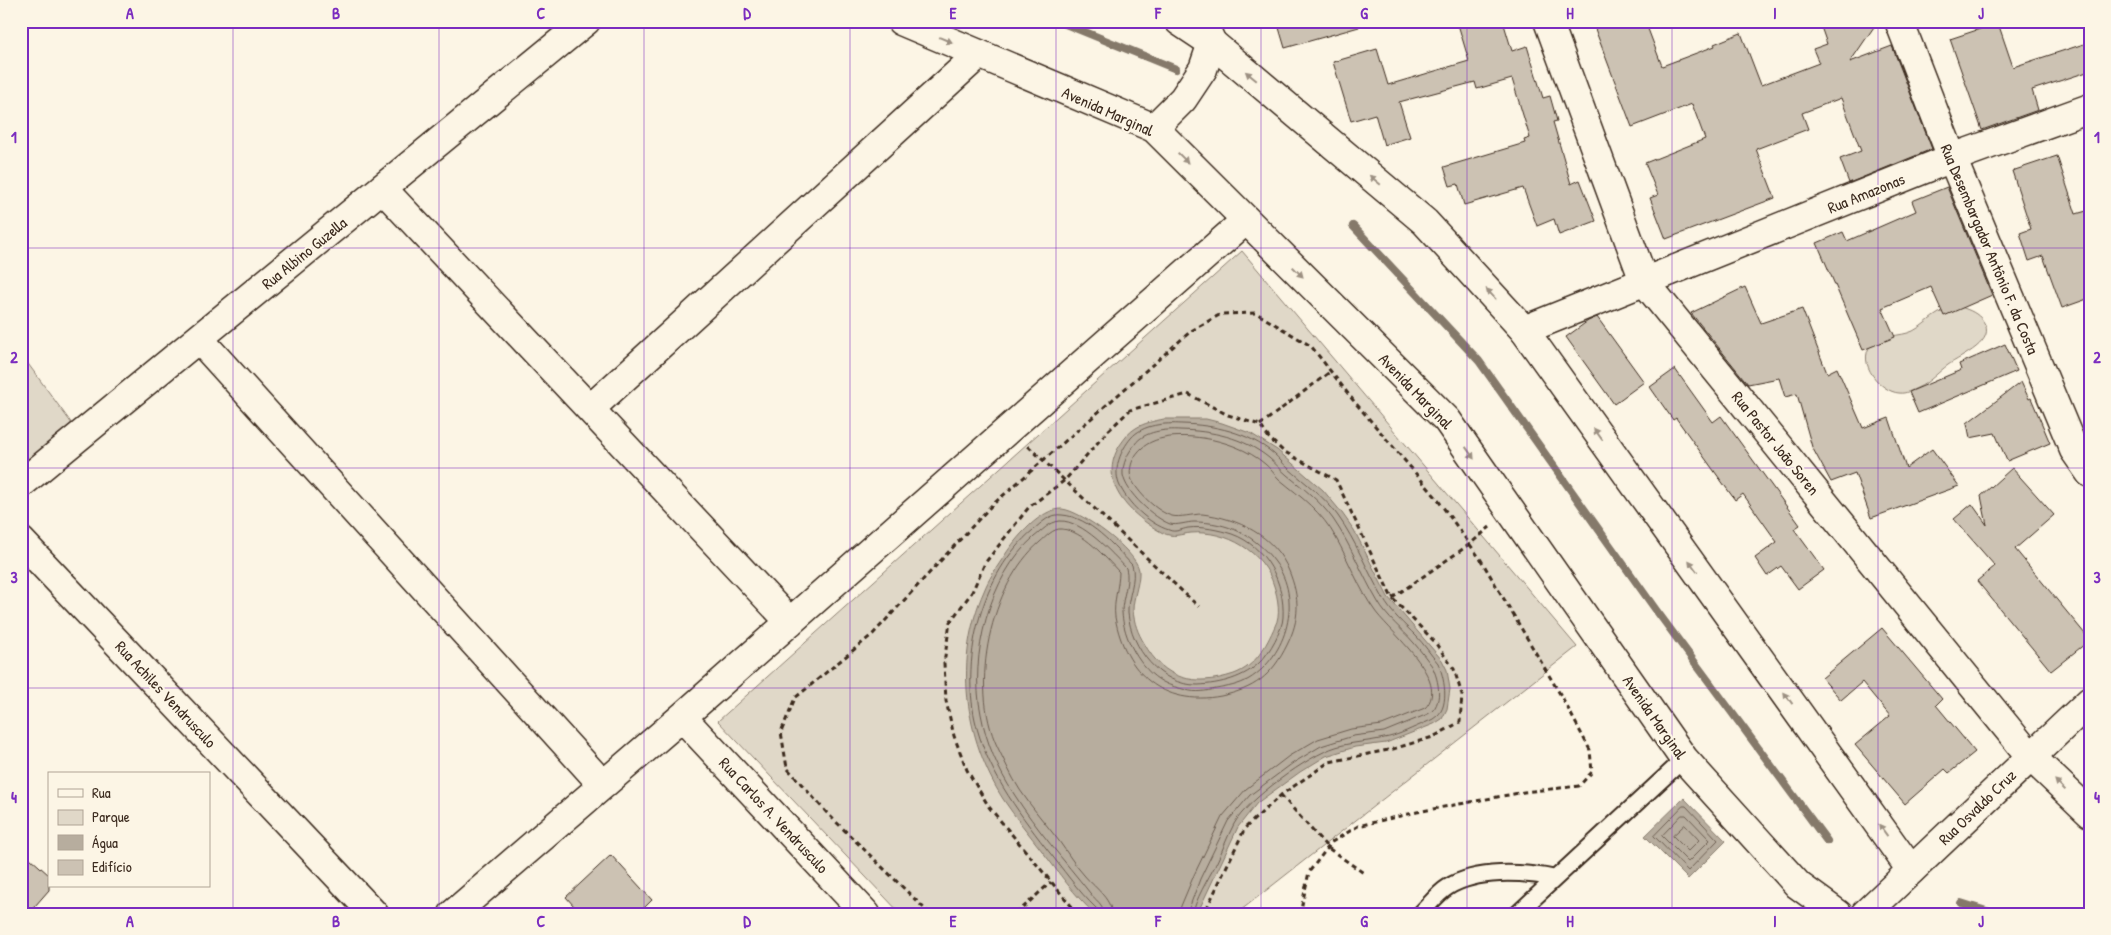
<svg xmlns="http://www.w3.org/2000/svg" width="2111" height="935" font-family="'Patrick Hand',sans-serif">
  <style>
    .green { fill: #e0d8c8; stroke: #8e8173 }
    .water { fill: #b7ad9e; stroke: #85796b }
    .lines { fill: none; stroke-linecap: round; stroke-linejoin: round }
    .shore { stroke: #6d5e51; stroke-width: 1 }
    .stream { stroke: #85796b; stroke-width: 8 }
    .building { fill: #ccc2b3; stroke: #3b2a1e }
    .service-casing { stroke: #3b2a1e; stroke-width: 19 }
    .minor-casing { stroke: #3b2a1e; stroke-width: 31 }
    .tertiary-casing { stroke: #3b2a1e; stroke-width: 31 }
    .trunk-casing { stroke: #3b2a1e; stroke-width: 31 }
    .path { stroke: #3b2a1e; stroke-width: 3; stroke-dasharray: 5 4; stroke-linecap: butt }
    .service { stroke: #fcf5e5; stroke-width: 15 }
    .minor { stroke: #fcf5e5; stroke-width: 28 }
    .tertiary { stroke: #fcf5e5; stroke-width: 28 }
    .trunk { stroke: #fcf5e5; stroke-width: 28 }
    .oneway { fill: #9c9082 }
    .grid { fill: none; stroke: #7b2cbf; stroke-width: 1; stroke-opacity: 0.55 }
    .labels { text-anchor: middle; stroke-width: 4.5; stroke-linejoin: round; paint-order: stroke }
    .street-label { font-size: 16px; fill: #3b2a1e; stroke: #fcf5e5 }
    .neatline { fill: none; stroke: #7b2cbf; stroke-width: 2 }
    .grid-label { font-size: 16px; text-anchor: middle; font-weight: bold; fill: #7b2cbf }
  </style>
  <rect width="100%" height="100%" fill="#fcf5e5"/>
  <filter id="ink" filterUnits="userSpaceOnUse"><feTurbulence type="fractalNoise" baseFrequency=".02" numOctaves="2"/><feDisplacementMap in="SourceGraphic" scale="10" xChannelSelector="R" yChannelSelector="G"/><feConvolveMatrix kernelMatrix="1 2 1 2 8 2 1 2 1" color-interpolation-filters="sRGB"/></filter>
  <g filter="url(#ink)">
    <!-- green -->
    <path class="green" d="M1242 251 1577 647 1236 914H901L718 721Z
      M1961 307C1969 310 1978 313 1983 321 1998 341 1961 356 1948 365 1938 372 1929 383 1917 388 1912 390 1906 394 1899 393 1881 392 1856 363 1871 345 1880 334 1901 337 1913 331 1923 326 1930 318 1939 313 1945 310 1954 309 1961 307Z
      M26 361 75 428 21 471V363Z"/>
    <!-- water -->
    <path class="water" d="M1164 419H1206L1222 423 1250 433 1277 450 1323 490 1342 513 1354 530 1388 597 1442 660 1447 670 1450 689 1447 709 1442 719 1434 724 1386 743 1355 747 1326 756 1300 772 1257 803 1238 827 1197 914H1095C1074 895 1059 873 1042 851 1029 834 1015 817 1003 799 964 737 954 659 984 591 989 578 997 567 1005 555 1015 539 1041 508 1062 509 1082 511 1136 551 1139 570 1140 583 1133 597 1133 610 1134 623 1138 633 1144 643 1164 680 1195 687 1234 674 1256 666 1266 646 1275 626 1281 615 1278 598 1274 586 1264 552 1227 530 1191 533 1181 534 1173 538 1163 533 1131 516 1096 483 1120 445 1125 438 1129 432 1136 428 1144 423 1154 421 1164 419Z
      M1684 798 1726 841 1688 879 1645 836Z"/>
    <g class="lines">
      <!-- shore -->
      <path class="shore" d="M1683 806H1686L1718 840 1688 871 1654 836Z
        M1682 815H1686L1710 840 1688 862 1662 836Z
        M1685 825 1699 840 1688 851 1673 836Z
        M1098 914 1097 909C1077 890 1063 869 1046 848 1016 809 986 769 975 720 961 656 982 573 1033 530 1041 523 1051 513 1062 515 1090 517 1114 546 1132 565 1137 580 1127 597 1128 613 1131 648 1160 686 1198 685 1220 684 1245 678 1261 661 1269 653 1283 629 1283 617 1285 583 1266 546 1232 534 1219 530 1202 526 1188 528 1182 529 1175 533 1169 530 1149 524 1127 503 1119 484 1113 468 1121 450 1131 438 1143 424 1165 423 1182 424 1214 425 1248 432 1274 454 1279 458 1283 464 1288 468 1306 484 1324 496 1338 516 1356 541 1367 571 1383 598 1391 613 1404 624 1416 636 1424 644 1430 654 1438 663 1444 676 1450 705 1437 716 1432 721 1425 722 1420 725 1408 730 1397 736 1384 738 1368 742 1352 742 1336 747 1309 755 1247 800 1234 824 1227 837 1222 852 1215 866 1209 877 1194 902 1193 914
        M1104 914C1104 904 1095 900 1090 893 1064 860 1036 829 1014 794 998 770 986 742 981 714 969 657 989 576 1034 537 1042 531 1049 522 1060 521 1082 520 1112 553 1126 568 1130 582 1122 597 1122 612 1123 637 1140 670 1163 682 1170 686 1179 688 1186 690 1196 693 1206 691 1216 689 1227 687 1239 685 1249 679 1287 656 1303 599 1275 562 1255 535 1228 522 1194 522 1187 522 1177 526 1170 524 1154 518 1126 493 1123 475 1122 464 1128 453 1135 444 1144 431 1166 429 1180 430 1212 431 1243 437 1269 458 1275 463 1280 469 1287 475 1303 488 1320 501 1333 519 1351 545 1362 575 1378 602 1387 618 1402 629 1414 643 1420 650 1426 658 1432 666 1439 680 1444 705 1428 714L1384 732 1353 736 1321 746 1293 763 1250 795 1228 821 1200 879 1187 914
        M1112 914C1111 898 1093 886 1084 875 1074 864 1067 852 1059 841 1046 824 1032 808 1020 790 1011 776 1004 760 997 746 969 686 990 585 1040 542 1046 537 1053 528 1062 529 1083 531 1105 557 1119 572 1119 586 1113 602 1115 617 1125 673 1163 707 1221 696 1254 689 1272 676 1287 645 1300 619 1300 598 1289 571 1275 536 1238 518 1202 514 1194 514 1179 518 1172 516 1157 512 1137 492 1131 478 1129 472 1131 463 1134 458 1147 434 1179 435 1203 438 1224 441 1249 450 1265 464 1270 468 1274 474 1279 479 1301 497 1322 512 1336 538 1349 561 1359 589 1375 611 1389 631 1452 681 1425 708L1382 725 1351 729 1318 739 1289 756 1246 789 1222 817 1194 875 1181 906 1179 914"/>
      <!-- stream -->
      <path class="stream" d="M1058 21 1176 69
        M1353 226 1479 361 1656 610 1827 841
        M1961 903 1996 914"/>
    </g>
    <!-- building -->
    <path class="building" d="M1277 21H1359V27L1285 48Z
      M1457 21H1503L1512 51 1527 46 1543 98 1550 96 1557 121 1553 122 1571 184 1580 180 1596 221 1559 235 1554 219 1537 226 1523 188 1464 205 1458 184 1450 186 1444 167 1525 143 1524 140 1530 138 1512 79 1477 89 1475 82 1399 102 1410 137 1384 145 1375 114 1351 121 1333 62 1377 49 1388 85 1469 61Z
      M1592 21H1645L1662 66 1715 46 1714 44 1741 33 1761 85 1819 63 1813 49 1827 44 1819 21H1878L1850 62 1892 46 1932 149 1849 183 1840 159 1861 151 1841 98 1802 113 1808 129 1756 149 1775 198 1666 239 1650 198 1658 195 1645 163 1705 139 1692 104 1632 127Z
      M1998 23 2013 67 2090 42V71L2032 90 2038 110 1982 130 1950 39Z
      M2057 156 2076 214 2090 210V298L2062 308 2043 256 2029 261 2020 233 2031 229 2012 171Z
      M1947 187 1992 295 1944 316 1931 287 1882 308 1895 337 1863 350 1817 243 1843 232 1847 241 1916 211 1912 201Z
      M1745 287 1761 323 1802 309 1827 373 1837 368 1863 428 1889 418 1906 468 1932 449 1959 486 1871 518 1855 473 1831 482 1812 447 1797 394 1785 397 1779 378 1748 384 1691 313Z
      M1597 317 1644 382 1614 404 1566 337 1588 321Z
      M2005 344 2017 371 1918 413 1909 392 1961 370 1959 364Z
      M1675 369 1713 422 1721 416 1800 525 1794 529 1824 570 1798 589 1781 566 1767 576 1755 558 1777 542 1743 494 1735 500 1676 418 1673 420 1650 387Z
      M2021 382 2029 399 2031 398 2050 443 2007 461 1995 433 1970 438 1967 423Z
      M2012 468 2054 515 2015 549 2090 640 2051 671 1977 581 1995 566 1954 519 1972 504 1987 525 1981 496Z
      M1882 628 1942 699 1936 705 1975 752 1949 773 1945 769 1905 804 1855 745 1890 716 1862 682 1841 700 1822 678Z
      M21 850 49 875V890L28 914H21Z
      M611 855 652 900 638 914H581L566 897Z"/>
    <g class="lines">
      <defs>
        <path id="service" d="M1420 914C1429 905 1438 893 1448 887 1477 869 1522 872 1554 878
          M1517 914 1684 759"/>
        <path id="minor" d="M1548 21 1644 281 2030 756 2090 813
          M1899 21 1952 158 2074 450 2090 473
          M1154 128 1183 99 1203 69 1212 43 1203 23
          M382 188 790 622
          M1524 330 1952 158 2090 108
          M199 339 603 785
          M590 409 979 54
          M21 484 586 21
          M21 541 374 914
          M682 717 866 914
          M453 914 682 717 1246 220"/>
        <path id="tertiary" d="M901 21 1154 128 1447 420 1684 759 1798 885 1838 914
          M1179 21 1212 43 1425 222 1524 330 1911 870"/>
        <path id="trunk" d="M1865 914 2090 701"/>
      </defs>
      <!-- service casing -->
      <use href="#service" class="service-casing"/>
      <!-- minor casing -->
      <use href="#minor" class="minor-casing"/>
      <!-- tertiary casing -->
      <use href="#tertiary" class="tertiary-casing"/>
      <!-- trunk casing -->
      <use href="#trunk" class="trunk-casing"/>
      <!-- path -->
      <path class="path" d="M1260 425 1331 371
        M1028 446 1199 607
        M1392 598 1470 544 1490 527
        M1281 795 1328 848 1365 874
        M930 914 827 813 787 768 781 732 795 698 873 634 991 506 1191 331 1221 314 1256 313 1311 346 1353 400 1435 496 1481 560 1563 699 1590 750 1592 772 1579 786 1524 792 1417 812 1358 826 1332 842 1309 872 1300 914
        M1016 914 1051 882
        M1078 914 989 807 967 770 954 736 946 701 944 663 950 622 972 592 985 563 1029 507 1065 480 1107 432 1130 410 1188 394 1228 415 1260 425 1269 438 1283 451 1336 480 1392 598 1434 641 1454 669 1462 695 1460 722 1433 737 1393 749 1329 762 1281 795 1245 828 1204 914"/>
      <!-- service -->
      <use href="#service" class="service"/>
      <!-- minor -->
      <use href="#minor" class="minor"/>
      <!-- tertiary -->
      <use href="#tertiary" class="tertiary"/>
      <!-- trunk -->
      <use href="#trunk" class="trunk"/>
    </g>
    <!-- one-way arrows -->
    <defs><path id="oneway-solid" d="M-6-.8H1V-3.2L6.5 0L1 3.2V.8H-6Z" transform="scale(1.25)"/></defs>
    <g class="oneway">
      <use href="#oneway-solid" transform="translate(946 40) rotate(23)"/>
      <use href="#oneway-solid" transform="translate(1251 76) rotate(-140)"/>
      <use href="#oneway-solid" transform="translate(1183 158) rotate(45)"/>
      <use href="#oneway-solid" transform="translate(1375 180) rotate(-140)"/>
      <use href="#oneway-solid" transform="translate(1298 272) rotate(45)"/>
      <use href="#oneway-solid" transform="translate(1491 294) rotate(-132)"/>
      <use href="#oneway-solid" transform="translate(1598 434) rotate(-126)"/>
      <use href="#oneway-solid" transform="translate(1470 453) rotate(55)"/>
      <use href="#oneway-solid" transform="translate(1693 566) rotate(-126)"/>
      <use href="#oneway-solid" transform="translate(1788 698) rotate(-126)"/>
      <use href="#oneway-solid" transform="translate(2060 785) rotate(-136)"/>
      <use href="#oneway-solid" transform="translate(1883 830) rotate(-126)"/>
    </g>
  </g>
  <!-- grid -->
  <path class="grid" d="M233 21V914M439 21V914M644 21V914M850 21V914M1056 21V914M1261 21V914M1467 21V914M1672 21V914M1878 21V914M21 248H2090M21 468H2090M21 688H2090"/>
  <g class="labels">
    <!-- street labels -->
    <g class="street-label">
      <text transform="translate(1108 111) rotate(24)" y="6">Avenida Marginal</text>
      <text transform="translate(1866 193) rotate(-22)" y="6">Rua Amazonas</text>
      <text transform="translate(1990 249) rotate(67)" y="6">Rua Desembargador Antônio F. da Costa</text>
      <text transform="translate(304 253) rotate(-39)" y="6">Rua Albino Guzella</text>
      <text transform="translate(1416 391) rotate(46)" y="6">Avenida Marginal</text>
      <text transform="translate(1776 443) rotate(51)" y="6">Rua Pastor João Soren</text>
      <text transform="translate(166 694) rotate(47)" y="6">Rua Achiles Vendrusculo</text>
      <text transform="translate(1655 717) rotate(55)" y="6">Avenida Marginal</text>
      <text transform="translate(1977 807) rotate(-44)" y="6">Rua Osvaldo Cruz</text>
      <text transform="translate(774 815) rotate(47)" y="6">Rua Carlos A. Vendrusculo</text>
    </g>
  </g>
  <!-- margin -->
  <rect width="2111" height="935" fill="none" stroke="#fcf5e5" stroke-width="55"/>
  <!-- legend -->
  <rect x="48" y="772" width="162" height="115" fill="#fcf5e5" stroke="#afa495"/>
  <rect x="58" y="789" width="25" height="8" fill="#fcf5e5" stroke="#afa495"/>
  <text x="92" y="798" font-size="15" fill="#3b2a1e">Rua</text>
  <rect x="58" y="810" width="25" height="15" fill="#e0d8c8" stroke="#afa495"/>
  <text x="92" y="822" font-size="15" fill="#3b2a1e">Parque</text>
  <rect x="58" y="835" width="25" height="15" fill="#b7ad9e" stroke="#afa495"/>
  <text x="92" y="848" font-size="15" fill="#3b2a1e">Água</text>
  <rect x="58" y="860" width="25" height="15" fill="#ccc2b3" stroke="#afa495"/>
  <text x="92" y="872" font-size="15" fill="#3b2a1e">Edifício</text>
  <rect x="28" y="28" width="2056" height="880" class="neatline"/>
  <g class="grid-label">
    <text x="130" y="19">A</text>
    <text x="336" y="19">B</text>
    <text x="541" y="19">C</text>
    <text x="747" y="19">D</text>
    <text x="953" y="19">E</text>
    <text x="1158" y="19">F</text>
    <text x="1364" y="19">G</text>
    <text x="1570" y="19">H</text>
    <text x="1775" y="19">I</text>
    <text x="1981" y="19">J</text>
    <text x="14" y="143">1</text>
    <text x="2097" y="143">1</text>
    <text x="14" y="363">2</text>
    <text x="2097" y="363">2</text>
    <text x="14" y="583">3</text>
    <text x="2097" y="583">3</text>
    <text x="14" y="803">4</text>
    <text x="2097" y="803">4</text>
    <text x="130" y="927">A</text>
    <text x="336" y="927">B</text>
    <text x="541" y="927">C</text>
    <text x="747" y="927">D</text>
    <text x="953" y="927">E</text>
    <text x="1158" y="927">F</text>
    <text x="1364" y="927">G</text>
    <text x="1570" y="927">H</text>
    <text x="1775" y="927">I</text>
    <text x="1981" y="927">J</text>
  </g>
</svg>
